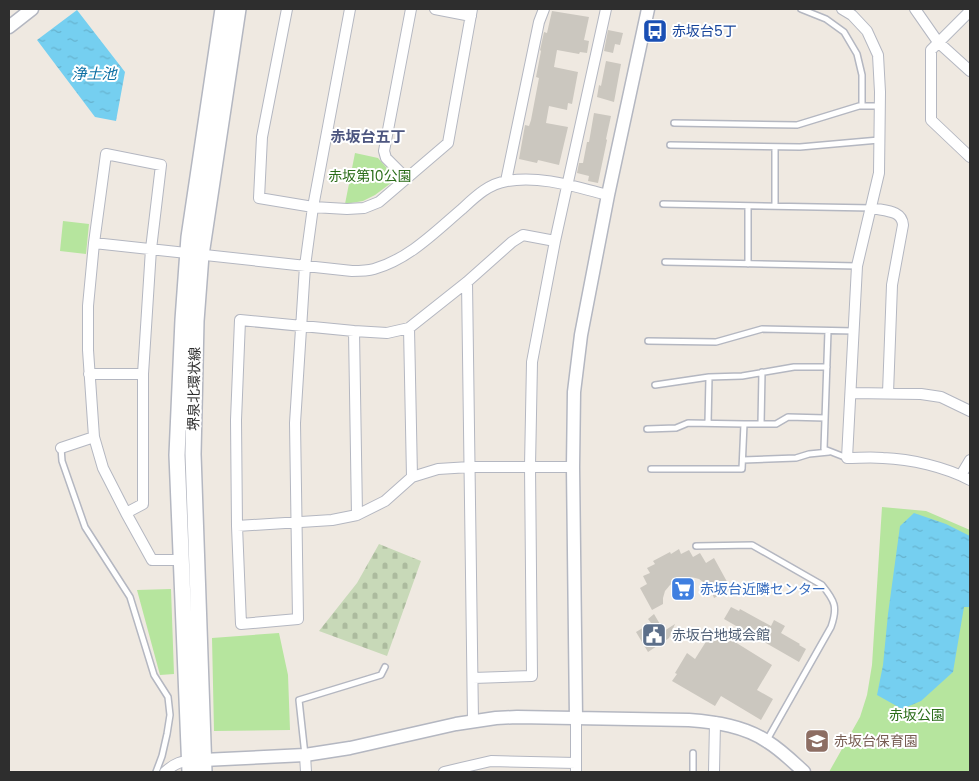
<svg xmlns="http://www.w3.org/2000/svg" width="979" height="781" font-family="Poppins,'Noto Sans JP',sans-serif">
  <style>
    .green { fill: #b6e59e }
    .cemetery { fill: url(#cemetery-stones) }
    .water { fill: url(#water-ripples) }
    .building { fill: #cbc7bf }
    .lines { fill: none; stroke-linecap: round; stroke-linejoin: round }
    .service-casing { stroke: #b4b7c1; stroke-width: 8 }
    .minor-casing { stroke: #b4b7c1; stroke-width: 12 }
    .tertiary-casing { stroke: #b4b7c1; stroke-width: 15 }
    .secondary-casing { stroke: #b4b7c1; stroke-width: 18 }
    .service { stroke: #fff; stroke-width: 5 }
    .minor { stroke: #fff; stroke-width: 10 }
    .tertiary { stroke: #fff; stroke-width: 12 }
    .secondary { stroke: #fff; stroke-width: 15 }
    .labels { text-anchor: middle; stroke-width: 4; stroke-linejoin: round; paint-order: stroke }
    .transit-label { font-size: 14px; fill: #164399; stroke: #fff; text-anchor: start }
    .park-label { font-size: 14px; fill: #2c6e1b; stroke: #fff }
    .street-label { font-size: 14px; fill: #2e2e2e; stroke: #fff }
    .shop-label { font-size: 14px; fill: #366cbe; stroke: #fff; text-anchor: start }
    .service-label { font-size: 14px; fill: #4e5e75; stroke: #fff; text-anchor: start }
    .education-label { font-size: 14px; fill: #785e54; stroke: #fff; text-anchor: start }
    .water-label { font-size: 15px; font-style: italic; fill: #0d6fa3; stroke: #fff }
    .neighbourhood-label { font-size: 15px; font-weight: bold; fill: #4d5680; stroke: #fff }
  </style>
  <defs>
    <pattern id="cemetery-stones" width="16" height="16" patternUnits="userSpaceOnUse" patternTransform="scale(1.25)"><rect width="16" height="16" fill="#c8d9b8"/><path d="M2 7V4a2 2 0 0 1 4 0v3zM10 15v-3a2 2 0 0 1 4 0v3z" fill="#acbb9e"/></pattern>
    <pattern id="water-ripples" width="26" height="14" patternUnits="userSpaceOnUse" patternTransform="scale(1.25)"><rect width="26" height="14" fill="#75cff0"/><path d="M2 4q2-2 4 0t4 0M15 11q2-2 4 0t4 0" fill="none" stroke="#66b2ce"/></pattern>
  </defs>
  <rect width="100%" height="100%" fill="#efe9e1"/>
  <!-- green -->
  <path class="green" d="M355 153 378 158 392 174V178L391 183 375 195 363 201 345 204Z
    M63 221 89 224 86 254 60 251Z
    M882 507 926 511 970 530V772H829L860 717 867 695 872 665Z
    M171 589 174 674 160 675 137 590Z
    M279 633 288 675 290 730 214 731 212 638Z"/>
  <!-- cemetery -->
  <path class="cemetery" d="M379 544 421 561 387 656 319 631 357 583Z"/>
  <!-- water -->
  <path class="water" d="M77 10 125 72 116 121 95 117 37 40Z
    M914 513 946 524 970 536V607H964L953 672 921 701 902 709 877 695 883 665 888 614 900 526Z"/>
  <!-- building -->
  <path class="building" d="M552 11 589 17 584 40 589 41 587 53 580 52 579 54 557 50 554 67 578 72 572 104 568 103 567 110 549 106 546 123 568 127 559 165 538 160 537 163 519 159 525 125 529 126 531 120 539 78 536 77 541 51 540 50 541 46 544 32 547 33Z
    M608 30 623 33 620 45 615 44 613 53 604 51Z
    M606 61 621 64 614 102 597 97 599 85 601 86Z
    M594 113 611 116 606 139 607 140 598 183 588 181 589 176 577 173 579 163H583L587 142H589Z
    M679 549 681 554 689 550 693 557 700 553 706 563 714 558 731 589 714 598 711 590 706 584 699 579 691 577 683 578 676 580 670 585 665 591 663 598V604L652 610 640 588 647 584 643 576 650 573 647 568 655 564 653 561 670 552 671 554Z
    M731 607 739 611 740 609 771 626 774 620 785 626 781 633 800 644 799 645 806 649 799 662 724 619Z
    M654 614 664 631 675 624 669 638 648 652 636 632 651 623 648 619Z
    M714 629 772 665 757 690 773 699 761 720 721 696 715 706 672 681 677 674 675 673 687 653 695 659Z"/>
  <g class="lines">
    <defs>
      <path id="service" d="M801 9 826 19 844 32 857 54 862 75V106
        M674 123 797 125 859 106H880
        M670 145 800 147 879 140
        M663 204 872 208
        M775 206V147
        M665 262 857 266
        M748 264V206
        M828 331 824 449 847 458
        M648 341 716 342 762 329 854 331
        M655 385 709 377 742 376 794 367H827
        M708 423 709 377
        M744 424H776L788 417 825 418
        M761 424 762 372
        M647 429 676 428 688 423 744 424 742 469H651
        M61 448 62 461 85 527 130 597 154 675 168 697 170 715 167 734 162 756 156 772
        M743 460 796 458 809 454 829 452
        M696 546 752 545 822 585C835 601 838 607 831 627L767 740
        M305 755 299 700 381 675 385 667
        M693 772V753"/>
      <path id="minor" d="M287 9 262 137 259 198 313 207 347 209 364 208 379 202 448 143 472 9
        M435 9 471 16
        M842 9 852 15 867 31 878 55 880 92 879 173 857 266 847 458C859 458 871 457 883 458 911 459 945 467 970 480
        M915 9 938 42 970 71
        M970 11 931 50V120L970 157
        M406 178 386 158 384 151 411 9
        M506 181 539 22 544 9
        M872 208C885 211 902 210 903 225L892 285 888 393
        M555 241 523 235 512 242 467 282 409 328 387 333 354 331 240 320 236 420 237 526 332 520 357 515 385 501 412 477 438 469 470 467H573
        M94 243 352 271C359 271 367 271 374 269 409 259 435 232 462 209 475 197 488 184 507 181 540 175 576 187 608 195
        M467 282 473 721
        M409 328 412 477
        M354 331 357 515
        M89 374H143
        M851 393 921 394 941 397 970 411
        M61 448 94 437
        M961 475 970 460
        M126 513 143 504V374L151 249 161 165 106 154 94 243 88 306V350L94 437 103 468 126 513 152 560H181
        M237 526 241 624 298 619 295 423 305 266 313 207 350 9
        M473 678 532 676 530 466 532 362 555 241 606 9
        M305 755 306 772
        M165 772C175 763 181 761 195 760
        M444 772 491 761 576 763
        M576 772V718
        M714 772 715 722"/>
      <path id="tertiary" d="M9 27 32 9
        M576 718 573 467 574 392 581 335 608 195 648 9
        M203 760 305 755 350 748 456 724 496 718 517 717 689 720C715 722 745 726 768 742 781 750 792 761 804 772"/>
      <path id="secondary" d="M190 772 177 455 183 320 189 237 223 9
        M204 772 193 454 196 321 201 255 238 9"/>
    </defs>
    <!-- service casing -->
    <use href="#service" class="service-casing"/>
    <!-- minor casing -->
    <use href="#minor" class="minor-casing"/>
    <!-- tertiary casing -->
    <use href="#tertiary" class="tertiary-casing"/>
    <!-- secondary casing -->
    <use href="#secondary" class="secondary-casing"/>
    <!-- service -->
    <use href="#service" class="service"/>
    <!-- minor -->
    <use href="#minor" class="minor"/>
    <!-- tertiary -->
    <use href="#tertiary" class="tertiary"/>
    <!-- secondary -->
    <use href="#secondary" class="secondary"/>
  </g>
  <!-- icons -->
  <defs>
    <symbol id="bus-square" viewBox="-11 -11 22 22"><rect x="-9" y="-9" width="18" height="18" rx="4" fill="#1a4fb4" stroke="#fff"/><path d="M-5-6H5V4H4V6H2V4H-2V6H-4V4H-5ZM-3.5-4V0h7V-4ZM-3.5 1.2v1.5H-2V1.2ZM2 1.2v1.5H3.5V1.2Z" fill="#fff"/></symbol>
    <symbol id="supermarket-square" viewBox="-11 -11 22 22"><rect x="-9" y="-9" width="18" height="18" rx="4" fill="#3f7fe0" stroke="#fff"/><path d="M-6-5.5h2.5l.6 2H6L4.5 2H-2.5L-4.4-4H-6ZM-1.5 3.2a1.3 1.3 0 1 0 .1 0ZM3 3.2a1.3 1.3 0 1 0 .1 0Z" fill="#fff"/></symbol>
    <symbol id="civic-square" viewBox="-11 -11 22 22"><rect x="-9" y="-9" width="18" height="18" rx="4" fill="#5c6f8a" stroke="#fff"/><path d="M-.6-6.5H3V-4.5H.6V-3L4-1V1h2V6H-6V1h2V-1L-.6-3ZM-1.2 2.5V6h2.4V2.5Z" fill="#fff"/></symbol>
    <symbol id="school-square" viewBox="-11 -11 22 22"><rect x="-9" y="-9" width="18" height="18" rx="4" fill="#8d6e63" stroke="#fff"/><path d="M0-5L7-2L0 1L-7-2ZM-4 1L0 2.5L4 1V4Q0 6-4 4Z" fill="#fff"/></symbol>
  </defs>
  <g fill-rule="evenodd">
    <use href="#bus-square" x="641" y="17" width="28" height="28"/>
    <use href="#supermarket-square" x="669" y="575" width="28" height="28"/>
    <use href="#civic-square" x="640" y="621" width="28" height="28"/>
    <use href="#school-square" x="803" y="727" width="28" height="28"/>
  </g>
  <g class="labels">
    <!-- transit labels -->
    <g class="transit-label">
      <text x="672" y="36">赤坂台5丁</text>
    </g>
    <!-- park labels -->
    <g class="park-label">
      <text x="370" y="181">赤坂第10公園</text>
      <text x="917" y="720">赤坂公園</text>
    </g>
    <!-- street labels -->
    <g class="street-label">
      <text transform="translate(194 389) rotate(-89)" y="5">堺泉北環状線</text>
    </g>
    <!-- shop labels -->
    <g class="shop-label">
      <text x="700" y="594">赤坂台近隣センター</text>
    </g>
    <!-- service labels -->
    <g class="service-label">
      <text x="672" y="640">赤坂台地域会館</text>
    </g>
    <!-- education labels -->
    <g class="education-label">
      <text x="834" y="746">赤坂台保育園</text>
    </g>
    <!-- water labels -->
    <g class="water-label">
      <text x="94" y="79">浄土池</text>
    </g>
    <!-- neighbourhood labels -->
    <g class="neighbourhood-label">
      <text x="368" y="142">赤坂台五丁</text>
    </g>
  </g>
  <!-- border -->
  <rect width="979" height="781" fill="none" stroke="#2e2e2e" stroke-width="20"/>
</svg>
